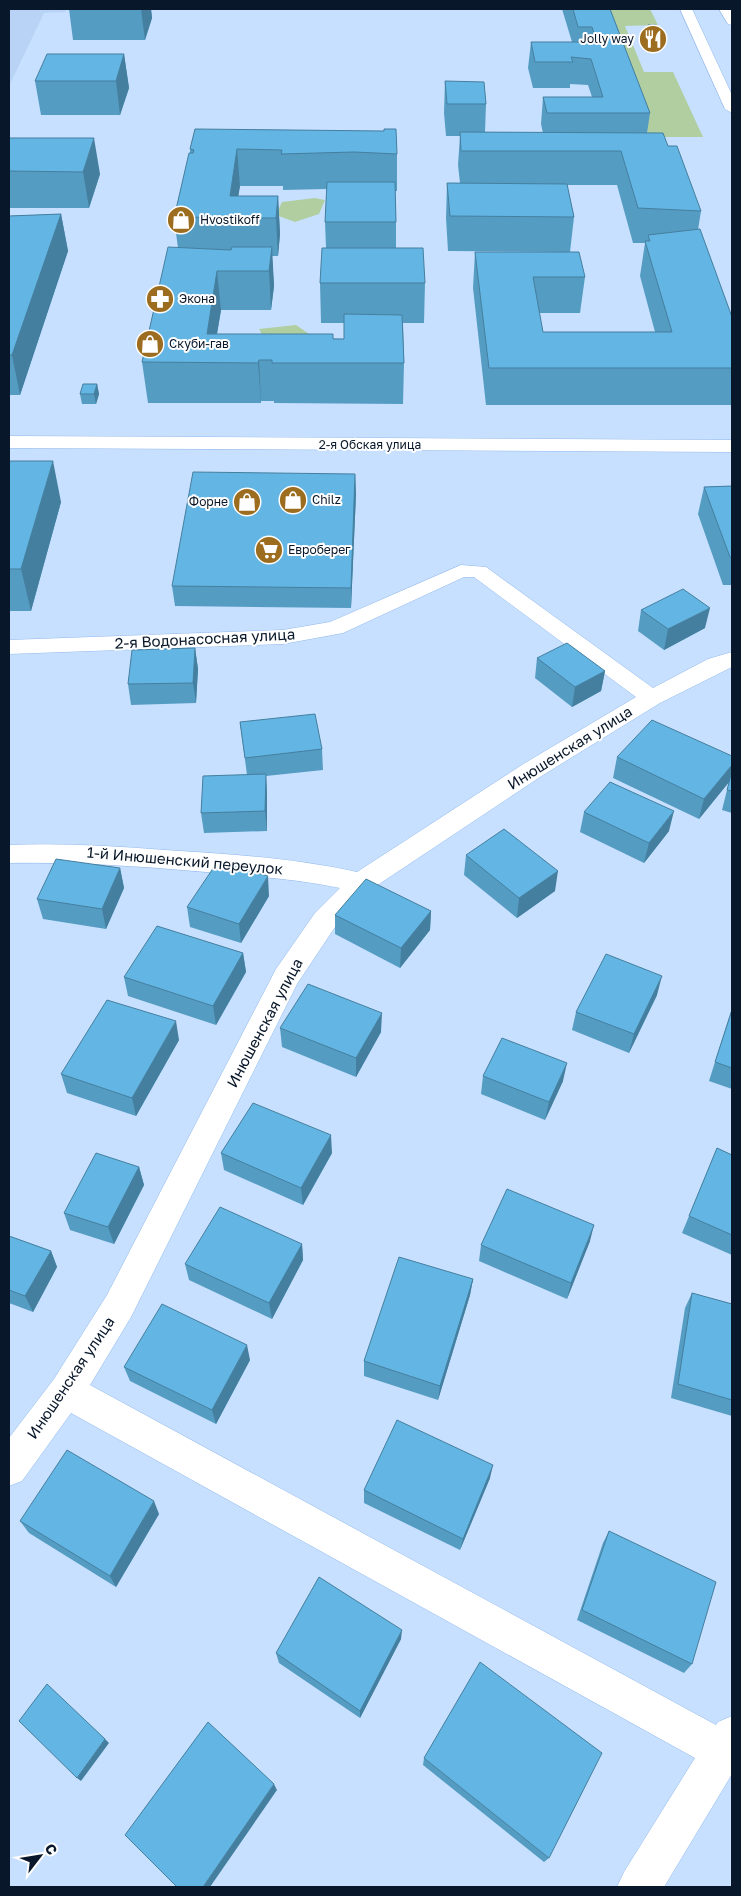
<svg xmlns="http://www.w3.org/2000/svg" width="741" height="1896" font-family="'Golos Text',sans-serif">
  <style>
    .built { fill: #b8d3f5 }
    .green { fill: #b0cea0 }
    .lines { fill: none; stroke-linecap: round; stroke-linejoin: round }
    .minor-casing { stroke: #92b9eb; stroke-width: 1 }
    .trunk-casing { stroke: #92b9eb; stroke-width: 1 }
    .minor { fill: #fff; fill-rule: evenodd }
    .trunk { fill: #fff; fill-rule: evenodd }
    .wall { fill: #559cc3; fill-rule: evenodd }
    .shaded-wall { fill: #457f9f }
    .building { fill: #63b5e3; stroke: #457f9f }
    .labels { text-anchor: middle; stroke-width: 4; stroke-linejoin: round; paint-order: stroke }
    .far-poi-label { font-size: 12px; fill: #081729; stroke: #fefefe; text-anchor: start }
    .far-street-label { font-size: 12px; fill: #081729; stroke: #fefefe }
    .street-label { font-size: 15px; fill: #081729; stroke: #fefefe }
  </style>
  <rect width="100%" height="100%" fill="#c8e0ff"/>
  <!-- built -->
  <path class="built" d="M9 9H67L65 12 44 13 9 86Z"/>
  <!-- green -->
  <path class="green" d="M606 9H650L658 25 625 26 644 72H673L703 137H649Z
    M315 198 325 200 319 214 295 222 276 215 282 202Z
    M296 325 315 338 273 354 259 329Z"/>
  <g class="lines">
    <defs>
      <path id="minor" d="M9 436 732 440V452L9 448Z
        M461 565 486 567 653 688 708 659 732 652V667L660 703 543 775 370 890 335 927 297 984 131 1317 90 1385 716 1725 718 1722 732 1716V1774L664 1887H617L624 1872 695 1758 71 1413 22 1481 9 1486V1438L54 1379 107 1295 276 969 315 913 340 888C302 880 264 877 226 874 154 867 82 862 9 863V845C61 843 113 846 165 850 229 854 294 858 357 872L525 763 636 697 474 577H464L343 633 283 644 9 654V640L283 630 330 622Z"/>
      <path id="trunk" d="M680 9H692L732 95V113L725 109Z
        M719 9H731L732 25 728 24Z"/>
    </defs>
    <!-- minor casing -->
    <use href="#minor" class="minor-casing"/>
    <!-- trunk casing -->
    <use href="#trunk" class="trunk-casing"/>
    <!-- minor -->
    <use href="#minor" class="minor"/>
    <!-- trunk -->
    <use href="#trunk" class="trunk"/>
  </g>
  <!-- wall -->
  <path class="wall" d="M69 9H151L152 18 145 40H73Z
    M562 9H610L650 113 647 133 668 146 701 211 698 230 732 317V405H486L473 288 475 252 585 277 580 313H539L543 332H655L640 276 645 243H633L617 185H567L574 217 570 252 448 251 446 218 447 183H460L458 165 460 136H446L444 113 445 81 486 104 485 132 543 133 541 124 543 97H592L588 85 570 84V88H533L528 68 531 42H572Z
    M648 25 660 36 658 44H651L647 33Z
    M124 54 129 88 120 115H41L35 81Z
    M195 129 397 154V191H395L396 222V248L425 283 424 323H403L404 363 403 404 274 403V401H261V403H148L142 362 178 248 174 218 190 153V149ZM240 186H283V190L327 189 325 222 326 248 320 283 321 323H344V339L217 334 221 310H271L274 286 272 256H278L280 234 278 196H238Z
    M9 138 100 174 89 208H9Z
    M61 214 68 251 20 395H9V216Z
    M97 384 99 394 96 404H82L80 394Z
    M9 461 61 502 31 611H9Z
    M355 474 356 494 351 608 175 606 172 586Z
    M732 486V585H723L698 514 704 487Z
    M641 610 705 628 664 650 638 631Z
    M195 648 198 669 196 703 131 705 128 684Z
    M537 658 605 671 601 691 572 707 535 678Z
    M240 722 322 749 323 770 266 776 267 794V831L204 833 201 813 247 775Z
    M732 756V813L722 810 729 782 699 819 613 778 617 757Z
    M584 812 669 831 644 863 580 832Z
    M466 855 555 891 517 918 464 875Z
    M120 868 124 888 106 929 43 919 37 899Z
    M269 896 241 943 190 927 187 907Z
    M431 911 430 930 400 968 335 934V915Z
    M243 953 246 972 216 1025 128 996 124 977Z
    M657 995 629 1053 572 1030 576 1012Z
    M732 1008V1089L709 1081Z
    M280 1028 381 1032 356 1077 282 1047Z
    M179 1040 136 1116 67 1093 61 1074Z
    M483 1076 563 1081 545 1120 481 1094Z
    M717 1148 732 1155V1255L682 1233Z
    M221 1153H332L303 1205 224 1170Z
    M139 1167 144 1185 114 1244 70 1230 64 1213Z
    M9 1236 51 1251 57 1267 33 1312 9 1303Z
    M590 1241 567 1299 479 1261 481 1245Z
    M302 1244 303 1260 272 1319 189 1280 185 1264Z
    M473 1279 470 1295 438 1400 364 1376V1361Z
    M692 1293 732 1304V1416L671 1398 685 1308Z
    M250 1360 216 1424 130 1381 124 1367Z
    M490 1478 460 1550 364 1503V1490Z
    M159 1514 116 1587 29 1533 20 1521Z
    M609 1531 692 1664 684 1673 577 1620 603 1543Z
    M401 1639 360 1718 279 1663 276 1653Z
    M424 1758 549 1858 544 1862 423 1765Z"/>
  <!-- shaded-wall -->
  <path class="shaded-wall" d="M141 9H151L152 18 145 40Z
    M124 54 129 88 120 115 116 81Z
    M94 138 100 174 89 208 83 172Z
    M237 149 240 186 235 216 230 196Z
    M278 196 280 234 278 256 276 218Z
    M61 214 68 251 20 395 12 355Z
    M272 247 274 286 271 310 269 271Z
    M217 271 221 310 212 363 207 334Z
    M259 360 261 401V403L258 363Z
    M97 384 99 394 96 404 94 394Z
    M53 461 61 502 31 611 21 569Z
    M355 474 356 494 351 608V588Z
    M710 608 705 628 664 650 668 629Z
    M195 648 198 669 196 703 193 683Z
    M605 671 601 691 572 707 575 687Z
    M732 765V771L729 782 699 819 704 799Z
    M266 774 267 794V831L265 811Z
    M674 811 669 831 644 863 649 843Z
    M120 868 124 888 106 929 102 909Z
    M558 871 555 891 517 918 519 898Z
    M268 876 269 896 241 943 239 924Z
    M431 911 430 930 400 968 401 948Z
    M243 953 246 972 216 1025 213 1006Z
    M662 976 657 995 629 1053 634 1034Z
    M382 1013 381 1032 356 1077V1058Z
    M176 1021 179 1040 136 1116 132 1098Z
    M567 1063 563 1081 545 1120 549 1102Z
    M331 1135 332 1153 303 1205 301 1188Z
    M139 1167 144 1185 114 1244 108 1227Z
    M594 1225 590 1241 567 1299 571 1283Z
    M302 1244 303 1260 272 1319 269 1303Z
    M51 1251 57 1267 33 1312 25 1296Z
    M473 1279 470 1295 438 1400 440 1386Z
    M247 1345 250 1360 216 1424 212 1410Z
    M493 1465 490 1478 460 1550 463 1539Z
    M154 1501 159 1514 116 1587 110 1576Z
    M402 1630 401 1639 360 1718V1711Z
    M105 1739 109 1743 81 1781 77 1778Z
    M274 1784 277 1790 210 1887H203Z"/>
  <!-- building -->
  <path class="building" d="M573 9H610L650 113H547L543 97H603L591 59 571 57 573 62H535L531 42H597L592 27H578Z
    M648 25H656L660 36H652Z
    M47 54H124L116 81H35Z
    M445 81 484 82 486 104H447Z
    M195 129 384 131V129H396L397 154 354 152 281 154 282 150 237 149 230 196H278L276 218H236V216L174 218 189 153H193L194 150 190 149Z
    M460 132 663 133 668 146H677L701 211 638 208 621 151H461Z
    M9 138H94L83 172 9 171Z
    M327 182H395L396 222H325Z
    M447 183 567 184 574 217 450 216Z
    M61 214 12 355H9V216Z
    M700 229 732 317V368H489L475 252H579L585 277H533L543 332H672L645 241H650L648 235Z
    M168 247 231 250 232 247H272L269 271H217L207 334H333V339H344V314L402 315 404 363H272V360H259L258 363 142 362Z
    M322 248H423L425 283H320Z
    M83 384H97L94 394H80Z
    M9 461H53L21 569H9Z
    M193 472 355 474 351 588 172 586Z
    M732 486V557H730L704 487Z
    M683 589 710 608 668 629 641 610Z
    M567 643 605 671 575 687 537 658Z
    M195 648 193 683 128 684 132 650Z
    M315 714 322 749 245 758 240 722Z
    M652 720 732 756V765L704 799 617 757Z
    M732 771V791L727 790Z
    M266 774 265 811 201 813 203 776Z
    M610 782 674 811 649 843 584 812Z
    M504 829 558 871 519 898 466 855Z
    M56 859 120 868 102 909 37 899Z
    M218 861 268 876 239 924 187 907Z
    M366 879 431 911 401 948 335 915Z
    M157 926 243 953 213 1006 124 977Z
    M606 954 662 976 634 1034 576 1012Z
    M308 984 382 1013 356 1058 280 1028Z
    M107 1000 176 1021 132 1098 61 1074Z
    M732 1010V1068L715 1062Z
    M502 1038 567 1063 549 1102 483 1076Z
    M253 1103 331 1135 301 1188 221 1153Z
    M717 1148 732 1155V1235L689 1216Z
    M96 1153 139 1167 108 1227 64 1213Z
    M507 1189 594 1225 571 1283 481 1245Z
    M220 1207 302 1244 269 1303 185 1264Z
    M9 1236 51 1251 25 1296 9 1290Z
    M399 1257 473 1279 440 1386 364 1361Z
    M692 1293 732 1304V1400L678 1384Z
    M162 1304 247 1345 212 1410 124 1367Z
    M397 1420 493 1465 463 1539 364 1490Z
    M67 1450 154 1501 110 1576 20 1521Z
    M609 1531 716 1582 692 1664 582 1610Z
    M319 1577 402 1630 360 1711 276 1653Z
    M480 1662 602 1753 549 1858 424 1758Z
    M47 1684 105 1739 77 1778 19 1721Z
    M208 1722 274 1784 203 1887H177L125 1835Z"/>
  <!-- icons -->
  <defs>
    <symbol id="restaurant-disc" viewBox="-11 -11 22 22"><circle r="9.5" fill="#9c6d1f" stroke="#fefefe"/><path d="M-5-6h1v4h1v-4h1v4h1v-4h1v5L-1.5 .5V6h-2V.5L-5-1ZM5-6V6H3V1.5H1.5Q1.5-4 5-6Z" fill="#fff"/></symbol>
    <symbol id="shop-disc" viewBox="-11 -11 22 22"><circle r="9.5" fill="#9c6d1f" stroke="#fefefe"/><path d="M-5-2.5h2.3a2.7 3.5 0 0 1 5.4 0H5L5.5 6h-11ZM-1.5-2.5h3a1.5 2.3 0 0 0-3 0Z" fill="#fff"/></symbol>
    <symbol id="pharmacy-disc" viewBox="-11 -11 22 22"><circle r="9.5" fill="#9c6d1f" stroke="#fefefe"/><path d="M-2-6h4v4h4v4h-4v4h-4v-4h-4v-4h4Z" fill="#fff"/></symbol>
    <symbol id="supermarket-disc" viewBox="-11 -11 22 22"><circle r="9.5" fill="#9c6d1f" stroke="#fefefe"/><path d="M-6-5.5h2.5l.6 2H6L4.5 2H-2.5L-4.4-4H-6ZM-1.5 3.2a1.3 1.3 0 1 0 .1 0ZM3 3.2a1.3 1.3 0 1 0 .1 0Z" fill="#fff"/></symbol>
  </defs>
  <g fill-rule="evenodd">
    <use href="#restaurant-disc" x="637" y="23" width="32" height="32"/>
    <use href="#shop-disc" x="165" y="204" width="32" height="32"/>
    <use href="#pharmacy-disc" x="144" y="283" width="32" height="32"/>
    <use href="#shop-disc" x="134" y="328" width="32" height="32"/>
    <use href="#shop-disc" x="277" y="484" width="32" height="32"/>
    <use href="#shop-disc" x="231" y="486" width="32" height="32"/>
    <use href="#supermarket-disc" x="253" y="534" width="32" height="32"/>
  </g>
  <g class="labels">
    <!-- far-poi labels -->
    <g class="far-poi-label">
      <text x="634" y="43" text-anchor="end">Jolly way</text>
      <text x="200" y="224">Hvostikoff</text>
      <text x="179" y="303">Экона</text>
      <text x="169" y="348">Скуби-гав</text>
      <text x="312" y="504">Chilz</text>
      <text x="228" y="506" text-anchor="end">Форне</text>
      <text x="288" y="554">Евроберег</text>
    </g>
    <!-- far-street labels -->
    <g class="far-street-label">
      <text x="370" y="449">2-я Обская улица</text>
    </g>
    <!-- street labels -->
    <g class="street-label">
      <text transform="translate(205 639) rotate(-3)" y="5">2-я Водонасосная улица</text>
      <text transform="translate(570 748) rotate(-32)" y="5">Инюшенская улица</text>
      <text transform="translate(185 861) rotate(5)" y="5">1-й Инюшенский переулок</text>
      <text transform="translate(265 1023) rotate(-62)" y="5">Инюшенская улица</text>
      <text transform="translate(71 1378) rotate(-56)" y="5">Инюшенская улица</text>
    </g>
  </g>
  <!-- border -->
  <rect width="741" height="1896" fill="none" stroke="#081729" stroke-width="20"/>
  <!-- north arrow -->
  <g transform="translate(40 1856) rotate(59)" stroke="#fefefe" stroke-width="4" paint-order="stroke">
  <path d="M0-4L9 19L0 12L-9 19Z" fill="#081729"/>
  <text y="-8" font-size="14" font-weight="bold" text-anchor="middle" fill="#081729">С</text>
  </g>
</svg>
